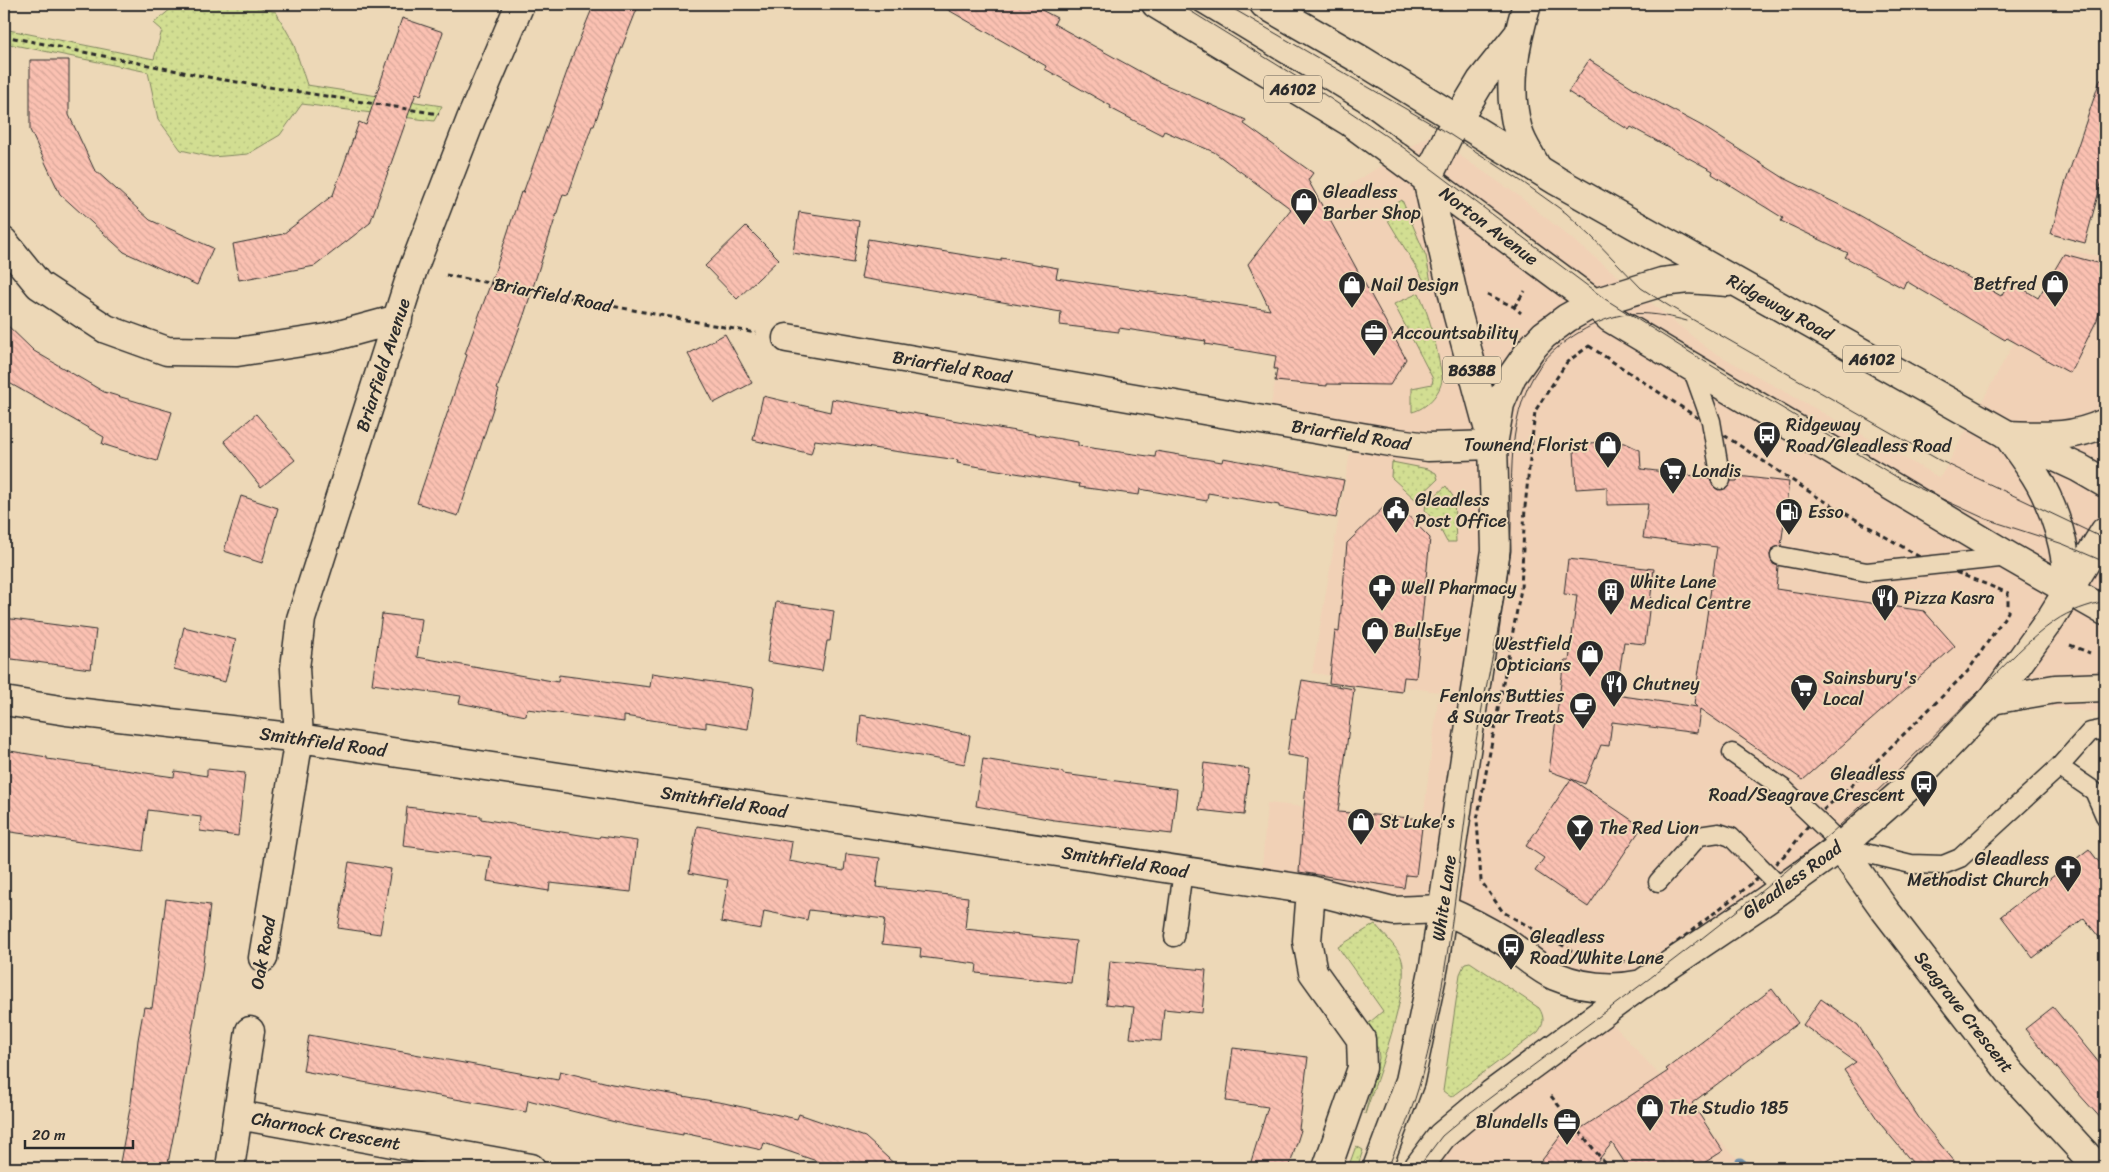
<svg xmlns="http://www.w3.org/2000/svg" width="2109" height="1172" font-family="Sriracha,sans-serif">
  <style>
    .built { fill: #f1d1b6 }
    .grass { fill: url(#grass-dots); stroke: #7e845e }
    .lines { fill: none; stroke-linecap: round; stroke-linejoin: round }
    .stream { stroke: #708ea8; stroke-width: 11 }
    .building { fill: url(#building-back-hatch); stroke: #2b2b2b }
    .lane-casing { stroke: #2b2b2b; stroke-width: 21 }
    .street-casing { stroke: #2b2b2b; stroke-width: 31 }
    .secondary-casing { stroke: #2b2b2b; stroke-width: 31 }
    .highway-casing { stroke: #2b2b2b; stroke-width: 31 }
    .path { stroke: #2b2b2b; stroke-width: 3; stroke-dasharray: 5 4; stroke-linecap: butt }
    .lane { stroke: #edd8b7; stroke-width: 18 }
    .street { stroke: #edd8b7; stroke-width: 28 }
    .secondary { stroke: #edd8b7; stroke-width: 28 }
    .highway { stroke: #edd8b7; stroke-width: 28 }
    .tram { stroke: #2b2b2b; stroke-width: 1 }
    .labels { text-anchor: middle; stroke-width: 4; stroke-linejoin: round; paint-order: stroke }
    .shield { fill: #edd8b7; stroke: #655f55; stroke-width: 1 }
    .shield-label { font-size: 16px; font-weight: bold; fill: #2b2b2b }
    .poi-label { font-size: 18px; fill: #2b2b2b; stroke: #edd8b7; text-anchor: start }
    .street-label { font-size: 18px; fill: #2b2b2b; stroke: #edd8b7 }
  </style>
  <defs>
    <pattern id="grass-dots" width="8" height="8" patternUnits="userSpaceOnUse" patternTransform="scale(1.25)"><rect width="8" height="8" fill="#d2de92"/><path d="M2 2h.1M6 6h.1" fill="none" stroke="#b4bf7e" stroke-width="1.8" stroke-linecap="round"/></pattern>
    <pattern id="building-back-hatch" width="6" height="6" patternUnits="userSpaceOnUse" patternTransform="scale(1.25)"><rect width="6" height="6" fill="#fbc1b2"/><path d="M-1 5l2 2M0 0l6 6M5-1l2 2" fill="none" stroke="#d7a699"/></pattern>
  </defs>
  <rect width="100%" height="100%" fill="#edd8b7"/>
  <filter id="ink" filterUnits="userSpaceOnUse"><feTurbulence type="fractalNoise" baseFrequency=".02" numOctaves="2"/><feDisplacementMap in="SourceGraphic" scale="10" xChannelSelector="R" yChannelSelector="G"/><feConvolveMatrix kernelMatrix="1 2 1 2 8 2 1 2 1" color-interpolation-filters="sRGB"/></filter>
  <g filter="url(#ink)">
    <!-- built -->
    <path class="built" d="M1430 135 1519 196 1708 349 1940 478 2065 250 2105 257V713L1992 700 1907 788 1603 1013 1711 1132 1738 1159 1728 1168H1418L1602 1014 1600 987 1505 942 1261 882 1267 803 1423 819 1439 692 1312 673 1355 424 1270 410 1277 370 1274 369 1280 333 1248 264 1277 228 1321 203Z"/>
    <!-- grass -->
    <path class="grass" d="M195 4H245L276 12 293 42 307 85 442 106 434 121 302 104 280 135 248 154 212 157 181 150 158 119 148 72 4 43V29L154 59 162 30 154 23 172 8Z
      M1402 200 1426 256 1431 282 1429 284 1425 282 1383 212Z
      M1419 293C1429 316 1433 331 1438 356 1439 363 1442 372 1442 379 1441 393 1426 409 1412 412V388L1432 384 1433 379 1394 304Z
      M1392 462 1428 469 1436 473 1438 479 1416 500 1391 477Z
      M1446 486 1454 498 1456 542H1447L1439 527 1425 510 1426 504Z
      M1375 924C1383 934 1396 946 1401 957 1413 984 1375 1084 1365 1114L1379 1058 1378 1049 1363 1028 1383 1011 1338 947Z
      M1470 962 1539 1008C1545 1018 1544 1024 1538 1032L1451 1097 1443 1091 1460 974 1465 963Z
      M1356 1146 1363 1150 1357 1168H1348Z"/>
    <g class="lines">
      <!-- stream -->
      <path class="stream" d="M1740 1163 1746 1168"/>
    </g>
    <!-- building -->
    <path class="building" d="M594 4H639L611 75 594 126H592L568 195 563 194 524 315 497 389 499 390 458 516 417 503 467 355 465 354 494 274 521 192 523 193 573 55Z
      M938 4H1030L1057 18 1054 24 1157 81 1246 120 1244 124 1313 173 1308 180 1406 359 1390 385 1327 384V386L1275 381 1277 369H1274L1276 356 1205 344 1206 341 1159 334 1119 328V332L1060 325 1061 312 861 278 868 239 1001 261V258L1058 268 1056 278 1270 310 1248 264 1291 209 1214 152 1164 131 1162 135 1110 108 1111 106 1045 69 1046 66Z
      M402 18 443 32 421 95 416 93 370 223 315 266 239 280 233 244 283 234 333 195 359 122 366 125Z
      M30 60H69V115L94 169 150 220 213 248 197 285 124 252 60 194 30 130Z
      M1589 60 1648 97 1702 126 1784 178 1852 211 2001 296 2010 281 2038 298 2064 254 2105 265V292L2097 320 2070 373 2007 338 2005 340 1906 281 1903 288 1845 257 1848 253 1781 221 1783 218 1712 174 1713 171 1631 127 1629 130 1568 92Z
      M2100 80 2105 81V169L2085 243 2051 234 2064 187Z
      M799 212 859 221 853 263 793 253Z
      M746 226 779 259 737 299 705 266Z
      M4 322 34 351 104 392 172 412 157 461 102 444 104 437 4 380Z
      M725 334 752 383 714 403 688 354Z
      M763 396 830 412 832 399 1078 442V446L1155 457 1156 451 1222 462 1223 458 1344 480 1336 518 1279 507V505L1208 493 1207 501 1140 489 1139 495 1079 487 1080 484 957 463 958 460 815 440 811 454 753 440Z
      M256 414 295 460 261 487 224 441Z
      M1607 442 1625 443 1640 450 1641 469 1710 478 1713 486 1718 490 1727 488 1731 481H1737L1738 476 1789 482 1781 546 1772 549 1770 555 1773 564 1778 566 1776 589 1924 611 1955 646 1803 780 1700 709 1697 733 1612 722 1609 746 1601 745 1585 784 1549 771 1564 661H1569L1577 595 1564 594 1568 559 1654 569 1645 644 1624 642 1616 695 1697 707 1694 704 1717 547 1643 538 1648 504 1607 505V487L1576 489 1574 450 1590 443Z
      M241 496 278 508 262 563 224 551Z
      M1392 499 1430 538 1416 678 1404 677 1402 692 1329 683 1335 631 1339 632 1347 543Z
      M776 602 834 611 830 641H827L822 671 767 662Z
      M382 614 422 619 417 657 558 682 559 675 650 687 652 673 754 688 748 729 706 722V728L624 716V722L527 709 526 716 459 703 461 696 372 684Z
      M4 618 96 630 91 669 4 658Z
      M184 627 236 640 225 682 174 669Z
      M1302 680 1354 689 1338 812 1423 819 1416 876 1406 875 1404 888 1299 872 1308 758 1287 755 1292 719H1295Z
      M861 715 970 735 965 764 858 745Z
      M4 750 47 757V759L174 777 175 771 207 776V769L245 773 238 836 200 831 201 817 148 810 143 851 4 831Z
      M983 759 1063 772V774L1177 789 1172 834 1054 820 976 806Z
      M1204 763 1249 769 1244 815 1199 810Z
      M1571 779 1642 827 1588 907 1535 871 1544 858 1526 846Z
      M407 807 481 816V819L599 838 600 836 637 841 631 892 550 883 549 891 487 881 491 857 403 846Z
      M697 826 792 842 789 861 844 871 846 854 880 858 876 887 968 897 965 929 1076 941 1071 983 976 973 977 964 920 957 921 948 882 944 885 919 809 910 807 920 764 911 761 929 721 922 728 880 689 873Z
      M2089 849 2105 870V945L2084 918 2033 958 2001 916Z
      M349 862 391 869 380 934 338 928Z
      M166 899 210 905 202 972 181 1097 167 1168H119L131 1103 138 1040 144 1007 152 1008Z
      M1110 961 1206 970 1202 1013 1164 1009 1161 1041 1130 1038 1134 1007 1106 1004Z
      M1772 989 1798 1023 1692 1103 1723 1151 1696 1168H1628L1612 1143 1592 1168H1536L1566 1129 1571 1135 1668 1071 1666 1069Z
      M1821 999 1858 1025 1921 1121 1960 1168H1917L1882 1126 1844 1070 1856 1062 1803 1025Z
      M2053 1007 2105 1070V1123L2077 1092 2025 1029Z
      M309 1035 558 1080 560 1071 612 1084 724 1103 797 1119 799 1114 865 1137 899 1168H837L764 1143 762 1150 683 1133V1135L627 1125 528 1100 526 1112 303 1071Z
      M1233 1048 1308 1057 1299 1129 1301 1130 1289 1168H1249L1268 1107 1226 1101Z"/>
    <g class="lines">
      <defs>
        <path id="lane" d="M1692 368 1711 421 1721 480
          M1780 556 1867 572 2009 557
          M1732 753 1784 789 1831 834 1840 847 1911 864 1943 865 1960 858 2059 767 2090 732 2105 729
          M2059 767 2094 791 2105 816
          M1658 882 1699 836 1719 833 1731 837 1781 888
          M1174 937 1183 871"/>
        <path id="street" d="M1527 4C1515 44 1506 88 1518 130 1521 143 1531 156 1537 168
          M1427 179 1449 134 1481 81 1517 36
          M4 242 39 285 106 329 167 351 237 352 328 338 398 319
          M787 338 1390 442 1428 447 1493 445
          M4 701 67 711 299 738 1311 890 1393 911 1442 909
          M1840 847 1885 910 2009 1071 2098 1168
          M1311 890 1307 941 1313 972 1361 1039 1362 1068 1327 1168
          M263 958 299 738 295 668 301 619 413 269 471 119 520 4
          M238 1115 531 1168
          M230 1168 250 1031"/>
        <path id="secondary" d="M2008 435C2045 436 2070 439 2105 423
          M1442 909C1463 918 1485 929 1504 941 1521 952 1537 968 1555 976 1583 988 1614 990 1643 984
          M1377 1168 1410 1081 1434 966 1496 550 1493 445 1500 404 1512 376 1531 349 1544 335 1567 318 1594 303
          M1418 1168 1442 1136 1492 1094 1643 983 1765 901 1840 847 1907 788 1992 700 2051 618 2105 531"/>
        <path id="highway" d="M1156 4 1350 122 1594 303 1610 318 2010 557 2105 611
          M1264 4 1361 60 1557 181 2008 435 2079 468 2105 483
          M1427 179 1457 312 1493 445
          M1594 303 1662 282 1688 279 1728 282
          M2008 436C2017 449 2027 462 2035 475 2055 507 2068 552 2068 590
          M1992 700 2055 689 2105 687"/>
      </defs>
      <!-- lane casing -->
      <use href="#lane" class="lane-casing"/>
      <!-- street casing -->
      <use href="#street" class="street-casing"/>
      <!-- secondary casing -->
      <use href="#secondary" class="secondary-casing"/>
      <!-- highway casing -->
      <use href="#highway" class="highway-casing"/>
      <!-- path -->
      <path class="path" d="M4 36 218 79 439 114
        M446 275 756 333
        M1487 294 1514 307 1521 313
        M1514 307 1525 291
        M1589 346 1816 496 1925 560 2008 593V612L1968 671 1851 786 1814 818 1788 852 1765 873 1662 954 1635 963 1578 954 1503 912 1481 881 1477 820 1521 589 1525 507 1535 411 1567 362Z
        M2070 645 2090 653
        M1551 1096 1609 1168"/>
      <!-- lane -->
      <use href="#lane" class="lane"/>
      <!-- street -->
      <use href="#street" class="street"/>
      <!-- secondary -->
      <use href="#secondary" class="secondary"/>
      <!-- highway -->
      <use href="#highway" class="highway"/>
      <!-- tram -->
      <path class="tram" d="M1179 4 1313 87 1404 148 1605 299 1699 358 1900 479 1938 497 1986 519 2063 544 2105 562
        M1225 4 1449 134 1524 183 1566 213 1591 236 1641 288 1669 306 1939 460 2105 539
        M1388 1168C1400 1138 1414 1107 1422 1075 1451 970 1458 860 1474 753 1484 689 1501 627 1509 563 1516 497 1500 423 1540 366 1557 342 1599 317 1628 314 1647 312 1669 316 1687 321
        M1418 1168 1442 1136 1467 1115C1589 1023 1714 934 1830 834 1883 788 1932 737 1982 688 2005 665 2029 639 2055 621 2069 611 2089 605 2105 601"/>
    </g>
  </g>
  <!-- icons -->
  <defs>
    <symbol id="shop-pin" viewBox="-11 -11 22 30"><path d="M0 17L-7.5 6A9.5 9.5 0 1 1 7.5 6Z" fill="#2b2b2b" stroke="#edd8b7"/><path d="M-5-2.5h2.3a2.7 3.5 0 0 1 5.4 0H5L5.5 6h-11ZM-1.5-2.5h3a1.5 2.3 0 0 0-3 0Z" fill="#fff"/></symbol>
    <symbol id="office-pin" viewBox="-11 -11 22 30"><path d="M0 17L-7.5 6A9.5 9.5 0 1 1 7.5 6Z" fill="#2b2b2b" stroke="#edd8b7"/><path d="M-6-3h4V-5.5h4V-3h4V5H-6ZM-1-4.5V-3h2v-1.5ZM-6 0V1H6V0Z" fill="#fff"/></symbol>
    <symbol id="bus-pin" viewBox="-11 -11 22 30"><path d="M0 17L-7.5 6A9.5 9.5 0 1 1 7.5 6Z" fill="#2b2b2b" stroke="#edd8b7"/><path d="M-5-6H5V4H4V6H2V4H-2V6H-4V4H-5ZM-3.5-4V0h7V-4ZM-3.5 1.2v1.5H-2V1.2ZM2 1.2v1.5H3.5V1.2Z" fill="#fff"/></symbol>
    <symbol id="supermarket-pin" viewBox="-11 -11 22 30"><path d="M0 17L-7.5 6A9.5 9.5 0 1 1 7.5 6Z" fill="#2b2b2b" stroke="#edd8b7"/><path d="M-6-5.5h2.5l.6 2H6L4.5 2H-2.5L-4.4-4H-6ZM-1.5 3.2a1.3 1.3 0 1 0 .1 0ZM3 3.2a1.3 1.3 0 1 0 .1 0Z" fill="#fff"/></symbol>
    <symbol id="civic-pin" viewBox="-11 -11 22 30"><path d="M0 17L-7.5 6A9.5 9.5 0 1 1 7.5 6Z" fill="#2b2b2b" stroke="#edd8b7"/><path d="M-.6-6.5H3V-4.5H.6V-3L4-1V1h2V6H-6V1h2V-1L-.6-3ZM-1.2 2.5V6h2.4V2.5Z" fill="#fff"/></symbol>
    <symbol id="fuel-pin" viewBox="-11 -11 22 30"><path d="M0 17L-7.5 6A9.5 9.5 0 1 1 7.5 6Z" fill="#2b2b2b" stroke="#edd8b7"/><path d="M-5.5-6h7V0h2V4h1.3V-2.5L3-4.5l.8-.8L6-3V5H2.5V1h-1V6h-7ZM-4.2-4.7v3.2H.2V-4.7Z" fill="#fff"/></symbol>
    <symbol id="pharmacy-pin" viewBox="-11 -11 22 30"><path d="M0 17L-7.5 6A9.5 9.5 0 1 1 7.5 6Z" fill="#2b2b2b" stroke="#edd8b7"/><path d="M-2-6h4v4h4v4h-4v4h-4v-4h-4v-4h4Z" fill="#fff"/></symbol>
    <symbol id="building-pin" viewBox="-11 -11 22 30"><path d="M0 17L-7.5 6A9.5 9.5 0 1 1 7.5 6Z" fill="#2b2b2b" stroke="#edd8b7"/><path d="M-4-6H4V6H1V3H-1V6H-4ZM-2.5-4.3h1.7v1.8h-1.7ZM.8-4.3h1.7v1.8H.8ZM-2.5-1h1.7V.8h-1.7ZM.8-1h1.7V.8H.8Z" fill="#fff"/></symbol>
    <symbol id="restaurant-pin" viewBox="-11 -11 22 30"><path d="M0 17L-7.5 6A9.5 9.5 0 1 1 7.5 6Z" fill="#2b2b2b" stroke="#edd8b7"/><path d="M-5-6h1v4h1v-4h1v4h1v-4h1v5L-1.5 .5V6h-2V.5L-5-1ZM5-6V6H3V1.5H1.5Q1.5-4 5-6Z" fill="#fff"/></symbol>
    <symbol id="cafe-pin" viewBox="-11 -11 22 30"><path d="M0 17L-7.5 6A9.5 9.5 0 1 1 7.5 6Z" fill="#2b2b2b" stroke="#edd8b7"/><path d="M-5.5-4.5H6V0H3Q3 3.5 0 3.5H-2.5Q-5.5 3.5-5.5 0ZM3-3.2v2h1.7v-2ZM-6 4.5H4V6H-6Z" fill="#fff"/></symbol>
    <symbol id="bar-pin" viewBox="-11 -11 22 30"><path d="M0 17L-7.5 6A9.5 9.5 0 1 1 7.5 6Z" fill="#2b2b2b" stroke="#edd8b7"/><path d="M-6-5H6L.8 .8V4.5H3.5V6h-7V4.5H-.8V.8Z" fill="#fff"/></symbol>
    <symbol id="church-pin" viewBox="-11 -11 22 30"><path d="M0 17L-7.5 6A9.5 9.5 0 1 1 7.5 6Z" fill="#2b2b2b" stroke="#edd8b7"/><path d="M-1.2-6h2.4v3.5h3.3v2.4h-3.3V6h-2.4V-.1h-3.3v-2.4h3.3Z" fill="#fff"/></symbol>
  </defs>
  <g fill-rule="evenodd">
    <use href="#shop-pin" x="1288" y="186" width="32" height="43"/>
    <use href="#shop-pin" x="2039" y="268" width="32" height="43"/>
    <use href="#shop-pin" x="1336" y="269" width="32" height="43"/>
    <use href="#office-pin" x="1358" y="317" width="32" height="43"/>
    <use href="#bus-pin" x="1751" y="419" width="32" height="43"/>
    <use href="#shop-pin" x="1592" y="429" width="32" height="43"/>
    <use href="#supermarket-pin" x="1657" y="455" width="32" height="43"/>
    <use href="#civic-pin" x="1380" y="494" width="32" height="43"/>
    <use href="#fuel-pin" x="1773" y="496" width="32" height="43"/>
    <use href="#pharmacy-pin" x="1366" y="572" width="32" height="43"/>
    <use href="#building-pin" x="1595" y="576" width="32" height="43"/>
    <use href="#restaurant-pin" x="1869" y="582" width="32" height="43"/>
    <use href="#shop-pin" x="1359" y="615" width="32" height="43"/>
    <use href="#shop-pin" x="1574" y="638" width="32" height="43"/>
    <use href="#restaurant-pin" x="1598" y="668" width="32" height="43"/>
    <use href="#supermarket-pin" x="1788" y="672" width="32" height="43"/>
    <use href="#cafe-pin" x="1567" y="690" width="32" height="43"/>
    <use href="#bus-pin" x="1908" y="768" width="32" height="43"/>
    <use href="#shop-pin" x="1345" y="806" width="32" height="43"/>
    <use href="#bar-pin" x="1564" y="812" width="32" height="43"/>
    <use href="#church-pin" x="2052" y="853" width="32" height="43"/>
    <use href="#bus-pin" x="1495" y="931" width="32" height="43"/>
    <use href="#shop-pin" x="1634" y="1092" width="32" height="43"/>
    <use href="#office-pin" x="1551" y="1106" width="32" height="43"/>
  </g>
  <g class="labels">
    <!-- shield labels -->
    <g class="shield">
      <rect x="1264" y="75.5" width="58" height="27" rx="4"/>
      <rect x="1843" y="345.5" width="58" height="27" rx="4"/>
      <rect x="1443" y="356.5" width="58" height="27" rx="4"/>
    </g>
    <g class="shield-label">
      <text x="1293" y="95">A6102</text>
      <text x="1872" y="365">A6102</text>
      <text x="1472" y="376">B6388</text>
    </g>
    <!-- poi labels -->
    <g class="poi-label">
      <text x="1323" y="198">Gleadless<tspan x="1323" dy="21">Barber Shop</tspan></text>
      <text x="2036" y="290" text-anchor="end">Betfred</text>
      <text x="1371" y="291">Nail Design</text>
      <text x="1393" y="339">Accountsability</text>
      <text x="1786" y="431">Ridgeway<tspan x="1786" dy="21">Road/Gleadless Road</tspan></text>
      <text x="1589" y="451" text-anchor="end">Townend Florist</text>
      <text x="1692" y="477">Londis</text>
      <text x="1415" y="506">Gleadless<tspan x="1415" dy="21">Post Office</tspan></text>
      <text x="1808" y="518">Esso</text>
      <text x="1630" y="588">White Lane<tspan x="1630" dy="21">Medical Centre</tspan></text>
      <text x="1401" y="594">Well Pharmacy</text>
      <text x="1904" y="604">Pizza Kasra</text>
      <text x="1394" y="637">BullsEye</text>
      <text x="1571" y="650" text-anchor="end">Westfield<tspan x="1571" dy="21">Opticians</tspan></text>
      <text x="1823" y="684">Sainsbury's<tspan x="1823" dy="21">Local</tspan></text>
      <text x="1633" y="690">Chutney</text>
      <text x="1564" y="702" text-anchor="end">Fenlons Butties<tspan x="1564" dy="21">&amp; Sugar Treats</tspan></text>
      <text x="1905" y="780" text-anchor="end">Gleadless<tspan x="1905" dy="21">Road/Seagrave Crescent</tspan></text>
      <text x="1380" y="828">St Luke's</text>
      <text x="1599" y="834">The Red Lion</text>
      <text x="2049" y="865" text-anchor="end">Gleadless<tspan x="2049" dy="21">Methodist Church</tspan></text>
      <text x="1530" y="943">Gleadless<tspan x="1530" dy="21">Road/White Lane</tspan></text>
      <text x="1669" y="1114">The Studio 185</text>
      <text x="1548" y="1128" text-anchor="end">Blundells</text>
    </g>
    <!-- street labels -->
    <g class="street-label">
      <text transform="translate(1489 226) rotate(37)" y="6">Norton Avenue</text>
      <text transform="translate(553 295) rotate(11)" y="6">Briarfield Road</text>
      <text transform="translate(1780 307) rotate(29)" y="6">Ridgeway Road</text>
      <text transform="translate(383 365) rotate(-72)" y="6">Briarfield Avenue</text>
      <text transform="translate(952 367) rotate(10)" y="6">Briarfield Road</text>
      <text transform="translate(1351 435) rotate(9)" y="6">Briarfield Road</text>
      <text transform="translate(323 742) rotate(8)" y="6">Smithfield Road</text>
      <text transform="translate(724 802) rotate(9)" y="6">Smithfield Road</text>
      <text transform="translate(1125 862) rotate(9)" y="6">Smithfield Road</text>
      <text transform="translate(1792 880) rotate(-36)" y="6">Gleadless Road</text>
      <text transform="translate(1444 898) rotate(-82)" y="6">White Lane</text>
      <text transform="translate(263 953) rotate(-80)" y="6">Oak Road</text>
      <text transform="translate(1964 1012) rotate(52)" y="6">Seagrave Crescent</text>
      <text transform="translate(326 1131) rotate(10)" y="6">Charnock Crescent</text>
    </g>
  </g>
  <!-- margin -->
  <rect width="2109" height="1172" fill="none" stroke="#edd8b7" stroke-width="20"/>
  <rect x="10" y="10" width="2089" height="1152" fill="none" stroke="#2b2b2b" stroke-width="2" filter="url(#ink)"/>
  <!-- scale -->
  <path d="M25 1140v8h108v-8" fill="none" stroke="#2b2b2b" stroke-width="2.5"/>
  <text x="32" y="1140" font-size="15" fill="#2b2b2b" stroke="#edd8b7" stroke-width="4" paint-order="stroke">20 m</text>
</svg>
